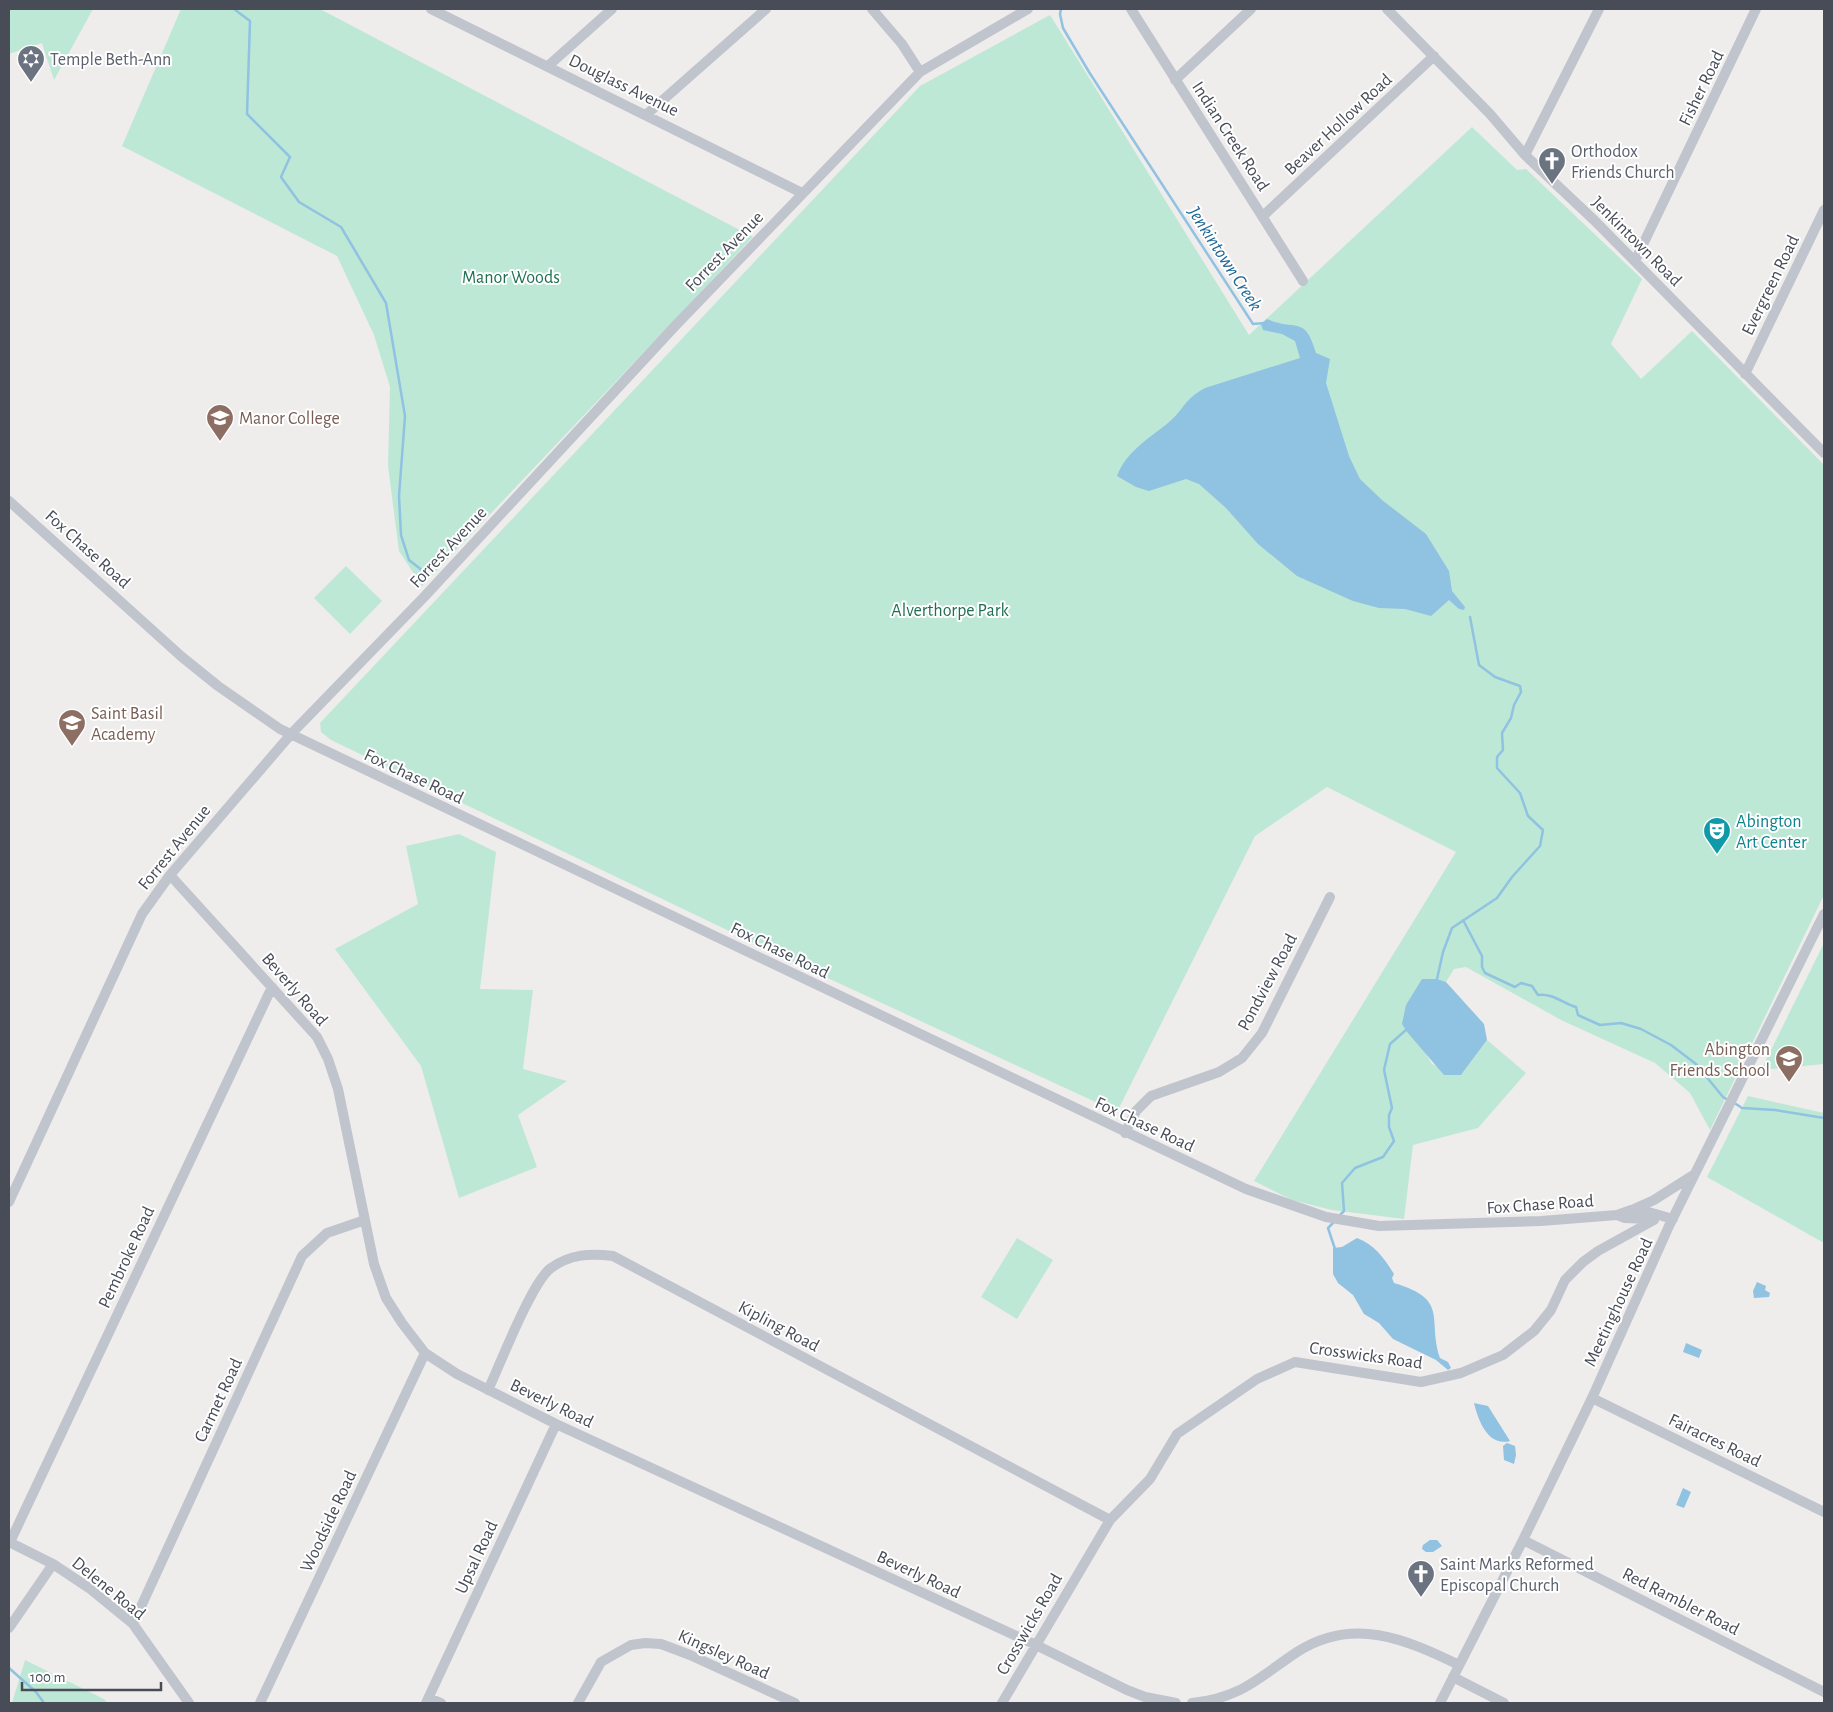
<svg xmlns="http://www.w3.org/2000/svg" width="1833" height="1712" font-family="'Alegreya Sans',sans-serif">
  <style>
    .green { fill: #bee8d6 }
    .water { fill: #90c2e1 }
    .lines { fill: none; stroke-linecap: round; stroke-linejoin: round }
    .stream { stroke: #90c2e1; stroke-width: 2.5 }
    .minor { stroke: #bfc4cd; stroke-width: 10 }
    .labels { text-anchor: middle; stroke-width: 4; stroke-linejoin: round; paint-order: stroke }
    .worship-label { font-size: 18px; fill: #5b616d; stroke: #fff; text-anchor: start }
    .street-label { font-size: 18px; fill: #474c57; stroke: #fff }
    .park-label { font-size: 18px; fill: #206f55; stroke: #fff }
    .education-label { font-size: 18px; fill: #785e54; stroke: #fff; text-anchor: start }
    .culture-label { font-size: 18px; fill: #0d838f; stroke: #fff; text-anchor: start }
    .water-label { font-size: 19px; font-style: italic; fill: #1c6795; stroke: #fff }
  </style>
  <rect width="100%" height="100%" fill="#efecec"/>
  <!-- green -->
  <path class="green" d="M9 9H93L54 80 42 43 9 54Z
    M181 9H320L753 237 422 586 399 551 388 466 390 387 374 335 337 256 122 146Z
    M1050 15 1249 335 1472 127 1517 170 1526 169 1642 279 1611 344 1641 379 1692 331 1824 465V895L1710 1130 1690 1093 1655 1063 1561 1020 1466 967 1454 969 1446 982 1437 979 1406 1030 1407 1032 1422 1047 1432 1064 1461 1075 1487 1040 1526 1073 1478 1128 1413 1145 1404 1219 1332 1210 1292 1200 1254 1181 1456 852 1327 787 1255 836 1117 1112 804 967 331 740 321 732 320 723 920 86Z
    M346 566 382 601 350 634 314 598Z
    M459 834 496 852 480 989 533 990 523 1069 567 1081 518 1115 537 1167 459 1198 421 1066 335 949 418 904 406 846Z
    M1824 943V1064L1761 1070Z
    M1748 1096 1824 1113V1243L1707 1177Z
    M1017 1238 1053 1260 1017 1319 981 1297Z
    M25 1660 104 1699 107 1703H12Z"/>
  <!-- water -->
  <path class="water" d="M1267 319C1295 332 1305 314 1316 353L1330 359 1326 383 1349 456 1360 479 1382 500 1426 534 1449 571 1452 591 1465 607 1464 610 1459 609 1449 600 1431 616 1405 609 1379 608 1353 601 1297 576 1258 544 1226 508 1199 484 1186 479 1149 491 1136 487 1117 476C1126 452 1148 439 1168 423 1184 410 1183 400 1205 388L1300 358 1295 341 1282 334 1263 330 1261 324Z
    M1422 979H1437L1446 982 1484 1024 1487 1040 1461 1075H1444L1407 1032 1402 1024 1406 1005Z
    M1357 1238C1375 1245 1384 1258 1394 1274L1392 1278 1394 1283C1450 1300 1427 1318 1440 1358L1448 1362 1451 1368 1448 1370 1436 1360 1393 1339 1379 1323 1364 1314 1353 1295 1338 1283 1333 1274V1248L1342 1247Z
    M1757 1282 1766 1286 1765 1290 1770 1293 1769 1297 1754 1298 1753 1291Z
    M1686 1343 1702 1350 1699 1358 1683 1352Z
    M1474 1403 1488 1406 1510 1441C1488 1447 1478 1420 1474 1403Z
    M1507 1443 1515 1446 1516 1455 1514 1464 1504 1460 1503 1446Z
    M1683 1488 1691 1492 1684 1508 1676 1505Z
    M1430 1540H1437L1442 1546 1433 1552H1426L1422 1549 1423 1545Z"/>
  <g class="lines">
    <!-- stream -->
    <path class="stream" d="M234 9 250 21 247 114 290 157 281 177 299 202 341 227 386 303 405 416 399 496 401 535 409 560 423 571
      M1061 9 1060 14 1063 28 1089 72 1253 324 1264 323
      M1463 920 1482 956V967L1485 973 1515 987 1521 983 1532 986 1538 995C1552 993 1563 1003 1576 1007L1578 1015 1600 1025 1621 1023 1641 1029 1671 1045 1696 1064 1723 1097 1728 1100
      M1437 979 1443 952 1452 928 1497 898 1512 877 1540 846 1543 830 1528 816 1520 793 1497 768V757L1503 750 1502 733 1511 718 1514 705 1521 692 1520 686 1495 677 1479 665 1470 617
      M1733 1102 1742 1108 1775 1110 1824 1118
      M1339 1216 1344 1211 1342 1183 1355 1168 1383 1157 1394 1141 1389 1127V1115L1392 1108 1384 1070 1390 1044 1406 1030
      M1334 1222 1328 1228 1335 1249
      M9 1668 36 1692 44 1703"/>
    <!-- minor -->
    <path class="minor" d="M431 9 802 193
      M872 9 902 44 920 72
      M1131 9 1303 281
      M1387 9 1490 114 1525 155 1595 221 1824 453
      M548 66 612 9
      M1175 80 1251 9
      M647 114 766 9
      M1525 155 1599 9
      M1263 216 1434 56
      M1635 261 1756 9
      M1745 374 1824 210
      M9 501 182 657 218 686 280 729 1246 1189 1326 1217 1379 1226 1541 1221 1617 1215 1631 1210 1645 1211 1673 1219
      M170 875 317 1037 328 1059 338 1089 374 1264 386 1298 402 1323 425 1353 457 1374 556 1424 1034 1644 1127 1690 1145 1697 1176 1703
      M1125 1133 1136 1111 1151 1096 1219 1072 1242 1058 1262 1033 1330 897
      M9 1202 142 914 170 875 292 733 425 596 676 325 920 72 1028 9
      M1634 1209 1654 1200 1695 1174
      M1617 1215 1625 1218 1648 1219
      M488 1390C500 1365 532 1281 551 1268 570 1254 591 1253 613 1256L1110 1520
      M1592 1398 1824 1512
      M1523 1540 1824 1692
      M9 1542 53 1564 89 1588 133 1624 189 1703
      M10 1542 272 987
      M133 1624 302 1256 327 1233 365 1220
      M9 1628 53 1564
      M1453 1677 1504 1703
      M429 1698 441 1703
      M260 1703 425 1353
      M426 1703 556 1424
      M578 1703 601 1662 631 1645 645 1643 661 1644 690 1655 795 1703
      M1002 1703 1110 1520 1150 1479 1177 1434 1257 1379 1295 1362 1421 1382 1461 1373 1503 1355 1534 1331 1551 1310 1565 1280 1583 1262 1598 1251 1654 1220
      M1192 1703C1241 1698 1258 1678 1297 1652 1353 1616 1405 1639 1459 1665
      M1440 1703 1523 1540 1592 1398 1669 1226 1824 914"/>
  </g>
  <!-- icons -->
  <defs>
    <symbol id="synagogue-pin" viewBox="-11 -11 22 30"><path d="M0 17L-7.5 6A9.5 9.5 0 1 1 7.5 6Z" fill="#6b7280" stroke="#fff"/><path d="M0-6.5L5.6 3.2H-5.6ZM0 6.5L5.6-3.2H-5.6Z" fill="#fff"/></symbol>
    <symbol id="church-pin" viewBox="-11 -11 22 30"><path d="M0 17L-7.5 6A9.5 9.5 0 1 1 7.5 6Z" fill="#6b7280" stroke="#fff"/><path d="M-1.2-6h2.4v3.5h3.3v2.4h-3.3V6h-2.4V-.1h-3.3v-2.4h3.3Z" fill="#fff"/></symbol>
    <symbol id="school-pin" viewBox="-11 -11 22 30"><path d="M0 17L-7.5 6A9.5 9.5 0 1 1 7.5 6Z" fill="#8d6e63" stroke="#fff"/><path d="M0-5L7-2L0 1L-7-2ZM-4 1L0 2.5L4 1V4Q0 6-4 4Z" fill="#fff"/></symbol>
    <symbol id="theatre-pin" viewBox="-11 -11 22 30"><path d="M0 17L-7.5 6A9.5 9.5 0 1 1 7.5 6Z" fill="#0f9aa8" stroke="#fff"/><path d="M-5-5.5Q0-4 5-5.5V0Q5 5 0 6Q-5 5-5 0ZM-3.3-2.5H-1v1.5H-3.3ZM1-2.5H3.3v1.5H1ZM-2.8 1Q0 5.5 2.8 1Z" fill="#fff"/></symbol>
  </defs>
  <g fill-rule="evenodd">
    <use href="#synagogue-pin" x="15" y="43" width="32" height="43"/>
    <use href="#church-pin" x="1536" y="145" width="32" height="43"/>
    <use href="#school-pin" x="204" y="402" width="32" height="43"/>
    <use href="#school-pin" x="56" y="707" width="32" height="43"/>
    <use href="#theatre-pin" x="1701" y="815" width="32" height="43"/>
    <use href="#school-pin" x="1773" y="1043" width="32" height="43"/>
    <use href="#church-pin" x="1405" y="1558" width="32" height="43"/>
  </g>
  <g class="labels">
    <!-- worship labels -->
    <g class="worship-label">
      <text x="50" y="65">Temple Beth-Ann</text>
      <text x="1571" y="157">Orthodox<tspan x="1571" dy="21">Friends Church</tspan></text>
      <text x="1440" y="1570">Saint Marks Reformed<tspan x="1440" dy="21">Episcopal Church</tspan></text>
    </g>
    <!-- street labels -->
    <g class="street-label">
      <text transform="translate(624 85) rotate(26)" y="6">Douglass Avenue</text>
      <text transform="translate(1701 88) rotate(-64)" y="6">Fisher Road</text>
      <text transform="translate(1338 124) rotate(-43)" y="6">Beaver Hollow Road</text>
      <text transform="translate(1231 136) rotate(57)" y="6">Indian Creek Road</text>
      <text transform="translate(1637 241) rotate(45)" y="6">Jenkintown Road</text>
      <text transform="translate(724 251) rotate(-46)" y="6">Forrest Avenue</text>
      <text transform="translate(1770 285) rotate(-64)" y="6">Evergreen Road</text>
      <text transform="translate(448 547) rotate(-47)" y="6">Forrest Avenue</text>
      <text transform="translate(88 549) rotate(42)" y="6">Fox Chase Road</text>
      <text transform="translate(414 776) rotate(25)" y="6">Fox Chase Road</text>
      <text transform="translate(174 847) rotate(-51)" y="6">Forrest Avenue</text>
      <text transform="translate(780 950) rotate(26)" y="6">Fox Chase Road</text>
      <text transform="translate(1267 982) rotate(-62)" y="6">Pondview Road</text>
      <text transform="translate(295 989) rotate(49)" y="6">Beverly Road</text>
      <text transform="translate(1145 1124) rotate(25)" y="6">Fox Chase Road</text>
      <text transform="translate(1540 1204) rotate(-4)" y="6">Fox Chase Road</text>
      <text transform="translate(126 1257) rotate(-65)" y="6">Pembroke Road</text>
      <text transform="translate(1618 1302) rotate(-65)" y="6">Meetinghouse Road</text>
      <text transform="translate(779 1326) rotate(28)" y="6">Kipling Road</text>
      <text transform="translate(1366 1355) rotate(8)" y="6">Crosswicks Road</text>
      <text transform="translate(218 1400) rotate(-65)" y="6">Carmet Road</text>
      <text transform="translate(552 1403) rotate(26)" y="6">Beverly Road</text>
      <text transform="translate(1715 1440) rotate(26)" y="6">Fairacres Road</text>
      <text transform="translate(328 1521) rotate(-65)" y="6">Woodside Road</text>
      <text transform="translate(476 1557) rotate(-65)" y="6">Upsal Road</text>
      <text transform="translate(919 1574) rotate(25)" y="6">Beverly Road</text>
      <text transform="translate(109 1588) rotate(39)" y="6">Delene Road</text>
      <text transform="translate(1681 1601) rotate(27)" y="6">Red Rambler Road</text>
      <text transform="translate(1029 1624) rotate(-60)" y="6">Crosswicks Road</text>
      <text transform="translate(724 1654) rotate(24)" y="6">Kingsley Road</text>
    </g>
    <!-- park labels -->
    <g class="park-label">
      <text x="511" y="283">Manor Woods</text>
      <text x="950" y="616">Alverthorpe Park</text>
    </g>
    <!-- education labels -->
    <g class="education-label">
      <text x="239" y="424">Manor College</text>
      <text x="91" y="719">Saint Basil<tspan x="91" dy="21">Academy</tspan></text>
      <text x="1770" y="1055" text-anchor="end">Abington<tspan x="1770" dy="21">Friends School</tspan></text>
    </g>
    <!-- culture labels -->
    <g class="culture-label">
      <text x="1736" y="827">Abington<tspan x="1736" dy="21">Art Center</tspan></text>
    </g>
    <!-- water labels -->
    <g class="water-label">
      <text transform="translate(1226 258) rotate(57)" y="7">Jenkintown Creek</text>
    </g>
  </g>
  <!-- border -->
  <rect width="1833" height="1712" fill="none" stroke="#474c57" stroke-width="20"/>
  <!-- scale -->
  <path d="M22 1682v8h139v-8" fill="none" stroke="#474c57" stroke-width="2.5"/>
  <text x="30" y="1682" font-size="15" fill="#474c57" stroke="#ffffff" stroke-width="4" paint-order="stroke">100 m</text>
</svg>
